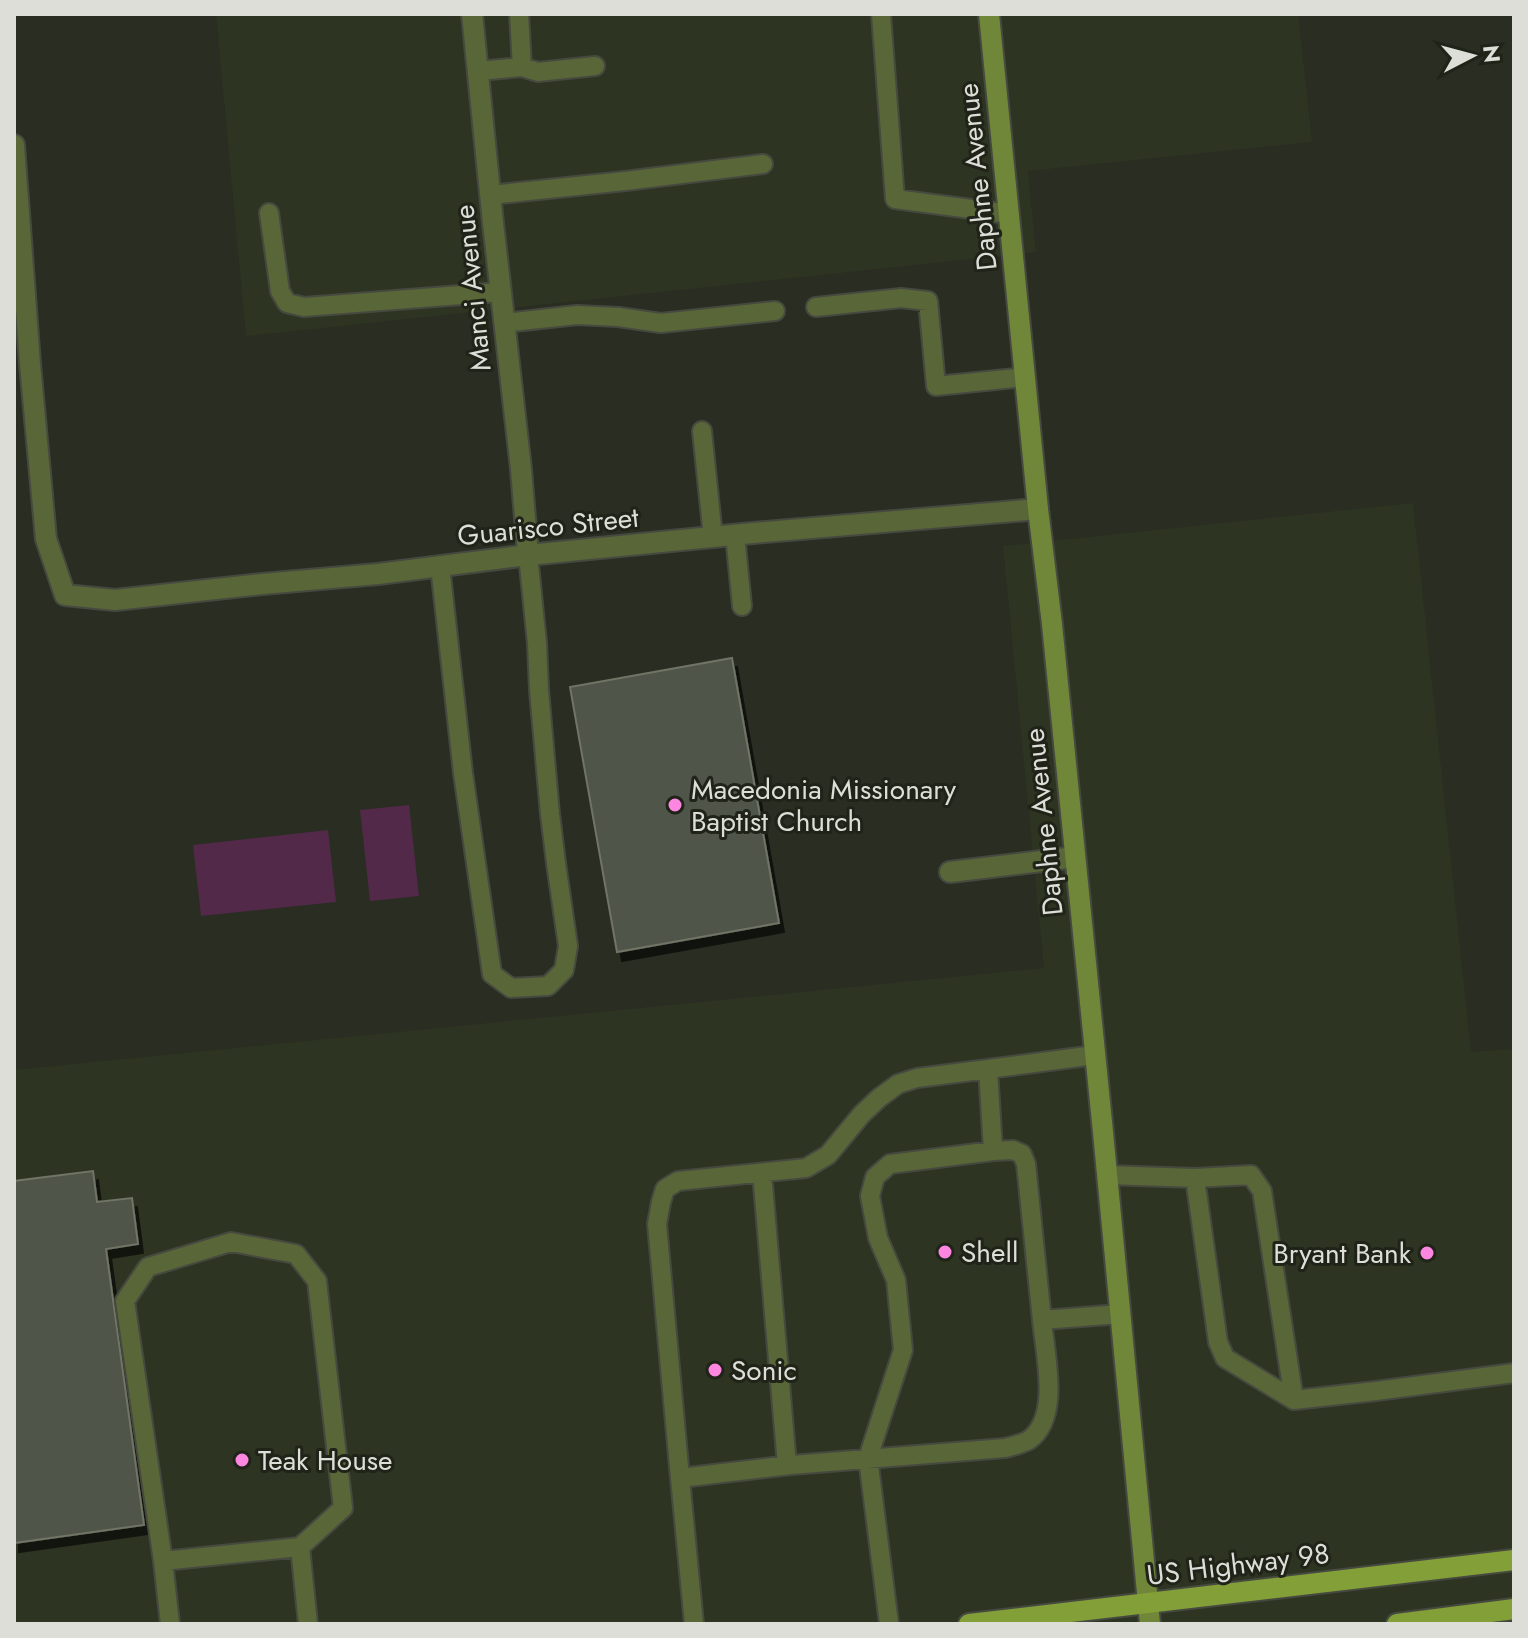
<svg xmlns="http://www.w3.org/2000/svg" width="1528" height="1638" font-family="Jost,sans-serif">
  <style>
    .built { fill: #2e3422 }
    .green { fill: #522949 }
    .building { fill: #505448; stroke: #6f7466; stroke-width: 2; filter: url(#shadow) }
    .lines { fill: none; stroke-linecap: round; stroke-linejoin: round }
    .lane-casing { stroke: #46493f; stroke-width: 22 }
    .street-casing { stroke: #46493f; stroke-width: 24 }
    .secondary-casing { stroke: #46493f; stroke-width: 24 }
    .primary-casing { stroke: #46493f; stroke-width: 24 }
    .lane { stroke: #586638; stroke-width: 18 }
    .street { stroke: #586638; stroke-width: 20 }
    .secondary { stroke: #708739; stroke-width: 20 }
    .primary { stroke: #83a038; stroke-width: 20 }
    .poi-dot { fill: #fd86e1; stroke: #202318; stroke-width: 3 }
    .labels { text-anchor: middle; stroke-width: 6; stroke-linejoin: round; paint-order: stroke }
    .street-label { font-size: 28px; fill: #dcded7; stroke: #202318 }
    .poi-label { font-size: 28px; fill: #dcded7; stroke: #202318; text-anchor: start }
  </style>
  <defs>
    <filter id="shadow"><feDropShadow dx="5" dy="9" stdDeviation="0" flood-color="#0009"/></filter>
  </defs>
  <rect width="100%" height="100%" fill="#292d22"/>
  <!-- built -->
  <path class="built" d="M216 14H1298L1312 142 1028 171 1036 252 246 336Z
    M1413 503 1471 1052 1514 1049V1624H14V1070L1044 968 1003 546Z"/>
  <!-- green -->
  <path class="green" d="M409 805 419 896 370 901 360 810Z
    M328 830 336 902 201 916 193 845Z"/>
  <!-- building -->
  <path class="building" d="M732 658 779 923 617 952 570 687Z
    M93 1171 97 1202 132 1198 138 1244 106 1249 144 1525 14 1543V1181Z"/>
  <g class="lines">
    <defs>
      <path id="lane" d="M881 14 895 199 1009 214
        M522 67 538 72 595 66
        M478 71 522 67 519 14
        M490 195 625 181 763 164
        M269 213 280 291 287 303 304 307 500 292
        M816 307 901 298 928 301 936 386 1025 377
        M504 323 577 315 618 317 661 323 775 311
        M702 431 713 537
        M735 535 742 606
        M440 566 463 773 492 974 511 988 548 986 564 970 568 946 556 863 550 814 539 690 537 643 528 555
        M1095 1055 988 1069 993 1151 1013 1150 1022 1154 1026 1164 1042 1320 1121 1314
        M762 1173 787 1465
        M1107 1175 1195 1178 1218 1342 1225 1358 1294 1400 1376 1391 1514 1373
        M1195 1178 1251 1175 1262 1191 1294 1400
        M680 1478 657 1224 661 1202 665 1189 678 1181 806 1168 828 1155 862 1114 879 1098 898 1084 917 1078 988 1069
        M163 1561 125 1301 148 1267 231 1242 296 1254 317 1281 343 1508 300 1547
        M170 1624 163 1561 300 1547 308 1624
        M694 1624 680 1478 791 1465 1005 1448C1013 1446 1022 1444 1029 1440 1061 1417 1045 1355 1042 1320
        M889 1624 868 1458 903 1350 896 1280 878 1238 870 1196 875 1177 890 1164 993 1151"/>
      <path id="street" d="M472 14 493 223 521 469 528 555
        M14 145 30 364 46 539 65 595 115 600 262 584 378 574 528 555 753 533 1038 509
        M950 872 1075 857"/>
      <path id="secondary" d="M989 14 1038 509 1052 624 1103 1132 1150 1624"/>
      <path id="primary" d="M969 1624 1514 1560
        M1397 1624 1514 1609"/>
    </defs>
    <!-- lane casing -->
    <use href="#lane" class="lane-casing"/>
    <!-- street casing -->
    <use href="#street" class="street-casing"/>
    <!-- secondary casing -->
    <use href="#secondary" class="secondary-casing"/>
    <!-- primary casing -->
    <use href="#primary" class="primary-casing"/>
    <!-- lane -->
    <use href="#lane" class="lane"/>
    <!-- street -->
    <use href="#street" class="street"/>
    <!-- secondary -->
    <use href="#secondary" class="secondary"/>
    <!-- primary -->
    <use href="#primary" class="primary"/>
  </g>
  <!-- markers -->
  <g class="poi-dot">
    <circle cx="675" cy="805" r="8"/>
    <circle cx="945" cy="1252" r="8"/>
    <circle cx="1427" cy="1253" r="8"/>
    <circle cx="715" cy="1370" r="8"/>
    <circle cx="242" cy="1460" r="8"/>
  </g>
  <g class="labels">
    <!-- street labels -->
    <g class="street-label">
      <text transform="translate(977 177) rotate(-96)" y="10">Daphne Avenue</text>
      <text transform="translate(472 288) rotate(-96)" y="10">Manci Avenue</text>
      <text transform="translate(548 526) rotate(-6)" y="10">Guarisco Street</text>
      <text transform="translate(1043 822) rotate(-96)" y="10">Daphne Avenue</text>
      <text transform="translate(1238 1564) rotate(-7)" y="10">US Highway 98</text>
    </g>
    <!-- poi labels -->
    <g class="poi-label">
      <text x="691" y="799">Macedonia Missionary<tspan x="691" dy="32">Baptist Church</tspan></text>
      <text x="961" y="1262">Shell</text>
      <text x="1411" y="1263" text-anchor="end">Bryant Bank</text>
      <text x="731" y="1380">Sonic</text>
      <text x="258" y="1470">Teak House</text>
    </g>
  </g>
  <!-- border -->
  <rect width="1528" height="1638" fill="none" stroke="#dcded7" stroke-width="32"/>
  <!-- north arrow -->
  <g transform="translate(1472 56) rotate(84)" stroke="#202318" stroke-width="6" paint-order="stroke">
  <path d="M0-6L14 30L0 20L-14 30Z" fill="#dcded7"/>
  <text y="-12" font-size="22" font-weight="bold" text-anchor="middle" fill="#dcded7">N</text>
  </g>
</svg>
